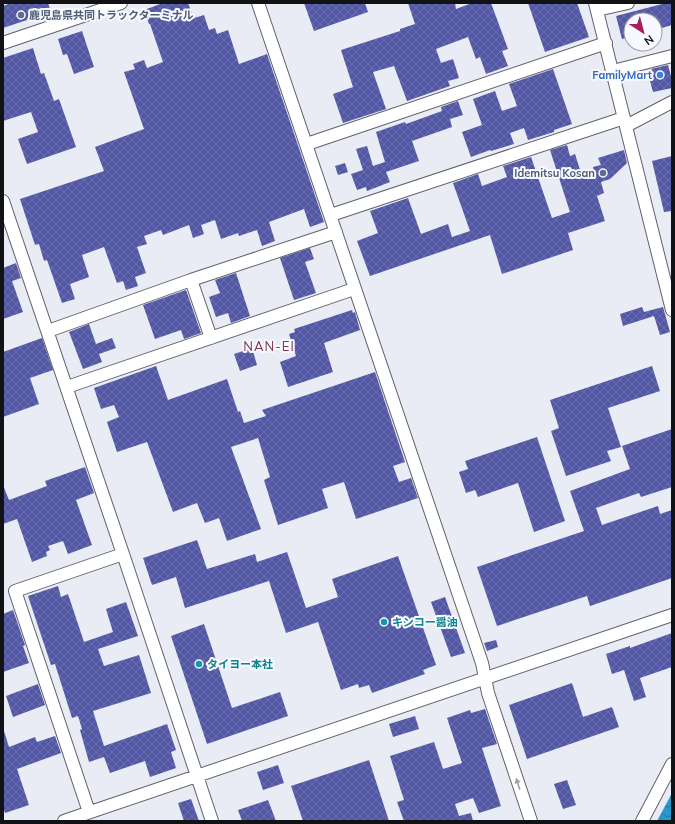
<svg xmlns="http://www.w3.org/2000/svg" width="675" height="824" font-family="Mulish,'Noto Sans JP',sans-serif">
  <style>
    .water { fill: url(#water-waves) }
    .building { fill: url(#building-cross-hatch) }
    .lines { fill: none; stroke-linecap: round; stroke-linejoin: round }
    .minor-casing { stroke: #606169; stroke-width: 14 }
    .minor { stroke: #fff; stroke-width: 12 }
    .oneway { fill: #a0a0a1 }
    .service-dot { fill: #5c6f8a; stroke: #f8f9fe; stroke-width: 1.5 }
    .shop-dot { fill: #3f7fe0; stroke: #f8f9fe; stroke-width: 1.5 }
    .culture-dot { fill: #0f9aa8; stroke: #f8f9fe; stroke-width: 1.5 }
    .labels { text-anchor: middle; stroke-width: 4; stroke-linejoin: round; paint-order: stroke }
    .service-label { font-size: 11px; font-weight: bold; fill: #4e5e75; stroke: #f8f9fe; text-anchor: start }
    .shop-label { font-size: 11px; font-weight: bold; fill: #366cbe; stroke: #f8f9fe; text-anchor: end }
    .culture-label { font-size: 11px; font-weight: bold; fill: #0d838f; stroke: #f8f9fe; text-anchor: start }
    .quarter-label { font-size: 13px; letter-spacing: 1px; fill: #7d374f; stroke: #f8f9fe }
  </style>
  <defs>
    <pattern id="water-waves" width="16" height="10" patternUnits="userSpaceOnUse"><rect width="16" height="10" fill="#2798ca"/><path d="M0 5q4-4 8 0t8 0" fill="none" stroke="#207ba3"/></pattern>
    <pattern id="building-cross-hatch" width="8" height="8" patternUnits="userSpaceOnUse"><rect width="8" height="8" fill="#5258a5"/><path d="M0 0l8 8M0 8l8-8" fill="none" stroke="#6c70aa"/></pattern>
  </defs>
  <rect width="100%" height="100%" fill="#e9ebf5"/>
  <!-- water -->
  <path class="water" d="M672 793V821H657Z"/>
  <!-- building -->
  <path class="building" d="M11 3H48L51 12 3 28V6Z
    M163 3H188L194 18 204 15 209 30 215 28 217 34 228 30 239 64 267 54 324 222 310 227 304 209 269 222 275 241 262 246 257 230 239 236 238 233 221 239 215 220 201 225 204 234 193 238 189 225 163 235 161 230 144 236 147 244 137 247 146 273 135 277 138 286 126 290 123 281 117 283 104 247 82 255 89 277 70 284 75 299 62 303 47 260 44 261 39 244 35 245 20 199 104 171 95 147 144 129 124 72 135 69 133 64 144 60 147 68 163 62 150 24H149L144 10Z
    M304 3H365L368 12 314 31Z
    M408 3H455L456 9 472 3H491L508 49 502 51 508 66 486 74 480 57 476 59 468 37 436 49 441 63 453 59 459 78 448 81 450 86 407 101 394 66 373 72 386 109 343 123 333 94 353 87 341 50 400 31V29L415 24Z
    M528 3H577L589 37 545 52Z
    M666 3H672V25L655 30V20H631V37L622 39 616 16Z
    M82 31 94 67 74 74 67 54 63 55 58 39Z
    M33 48 41 74 44 73 54 101 59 99 76 147 27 164 18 139 38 132 31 112 3 121V58Z
    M668 65 672 80V88L653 92 647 70Z
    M553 69 572 124 554 130V132L528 140 524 128 510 133 514 144 491 151 490 150 471 157 462 132 482 125 473 99 495 91 502 111 517 106 509 84Z
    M458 101 463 115 450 119 452 127 412 141 419 161 386 172 390 182 367 191 366 187 357 190 351 174 363 170 356 149 367 146 373 166 385 162 376 132 405 122 406 124 442 111 441 107Z
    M567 145 570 156 575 154 582 176 594 172 593 167 601 165 598 158 624 150 627 163 610 179 601 182 604 193 597 196 605 221 568 233 573 250 502 274 490 235 370 276 357 241 378 233 370 211 408 198 421 234 448 224 452 237 470 231 453 183 478 174 482 186 507 177 503 166 531 157 552 218 570 212 550 150Z
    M672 156V211L664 212 652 161Z
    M345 163 348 172 338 175 335 166Z
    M310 248 314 259 305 262 316 293 294 300 280 258Z
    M16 263 21 278 12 281 23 312 3 319V268Z
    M236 273 250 316 231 323 228 313 216 317 209 297 220 293 215 280Z
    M186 290 201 333 184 339 181 330 155 339 143 305Z
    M642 307 644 312 663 307 670 332 660 335 654 316 623 326 620 314Z
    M352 310 353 313 355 312 360 330 324 343 333 372 288 387 280 362 296 356 289 334 295 332 294 329Z
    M89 324 96 344 112 338 116 348 99 354 102 362 83 369 69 332Z
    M42 338 53 370 30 378 39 404 3 417V352Z
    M252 348 257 365 240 371 234 354Z
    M156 366 168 400 227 379 238 412 240 411 244 423 266 416 262 410 375 372 405 462 393 466 399 482 411 478 418 498 356 519 344 482 322 489 328 508 278 525 264 480 270 477 258 438 231 447 261 529 227 541 219 518 205 523 197 503 173 512 147 442 117 452 107 422 119 417 114 405 101 409 94 388Z
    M652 366 660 391 608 408 621 447 607 451 611 461 566 476 551 431 559 428 550 400Z
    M672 429V487L641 497 639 493 596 508 602 525 658 506 660 514 672 510V578L590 606 587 596 497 626 477 567 584 531 570 491 630 469 622 446Z
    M537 437 565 521 534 532 518 483 478 497 475 490 466 493 459 472 468 469 465 461Z
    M85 467 94 493 76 500 92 545 68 554 63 541 48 546 50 550 46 552 47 556 32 562 17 519 3 524V485L9 500 47 486 45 481Z
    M197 540 207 569 255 554 257 562 287 552 306 608 338 597 332 579 398 556 436 665 423 670 425 674 372 693 369 685 359 688 358 684 341 690 318 622 286 633 269 581 185 608 176 577 152 585 143 558Z
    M58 586 61 597 68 594 84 642 113 632 106 609 126 602 138 636 98 649 104 666 139 655 151 693 93 711 104 746 167 724 176 750 171 752 176 768 150 777 145 761 110 773 104 757 89 762 80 730 82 729 78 716 72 718 55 664 51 665 28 596Z
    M445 597 465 653 451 657 431 602Z
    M13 610 25 645 23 646 29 663 3 672V614Z
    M204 624 232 708 280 692 288 716 207 744 171 636Z
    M672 633V667L640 678 646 697 634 701 624 670 612 674 606 654 630 646V648Z
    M496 640 498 647 487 651 484 643Z
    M572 683 583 717 612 707 619 727 527 759 509 705Z
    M38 684 45 705 13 717 6 696Z
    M485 709 497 744 482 748 501 806 479 813 473 798 455 804 459 816 471 813 473 821H404L397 802 404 800 390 756 434 742 443 769 462 763 447 718 470 710 471 713Z
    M415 716 419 729 393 737 389 724Z
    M3 731H4L9 747 35 737 37 742 55 736 61 753 17 769 29 805 5 813 3 807Z
    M369 760 389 821H303L291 786Z
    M278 765 284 783 263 790 257 772Z
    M567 780 576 805 563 809 554 784Z
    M191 799 199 821H184L178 803Z
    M268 800 276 821H242L238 810Z"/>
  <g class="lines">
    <defs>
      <path id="minor" d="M258 3 482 663 488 693 531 821
        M595 3 672 310
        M597 10 628 3
        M3 43 121 3
        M613 71 672 56
        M626 126 672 102
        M307 144 606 43
        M3 201 123 554 212 821
        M331 215 624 118
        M191 280 211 338
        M48 331 191 280 336 232
        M67 387 354 289
        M89 812 15 591 123 554
        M64 821 672 615
        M642 821 672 764"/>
    </defs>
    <!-- minor casing -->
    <use href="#minor" class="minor-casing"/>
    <!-- minor -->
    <use href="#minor" class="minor"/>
  </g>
  <!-- one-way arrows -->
  <defs><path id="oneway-solid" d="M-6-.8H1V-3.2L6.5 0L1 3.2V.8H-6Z"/></defs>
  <use class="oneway" href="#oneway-solid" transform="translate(518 784) rotate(-108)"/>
  <!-- markers -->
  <g class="service-dot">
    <circle cx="21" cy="15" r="4"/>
    <circle cx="603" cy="173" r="4"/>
  </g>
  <circle class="shop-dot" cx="660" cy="75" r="4"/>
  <g class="culture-dot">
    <circle cx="384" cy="622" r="4"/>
    <circle cx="199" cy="664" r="4"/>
  </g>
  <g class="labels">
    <!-- service labels -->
    <g class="service-label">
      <text x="29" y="19">鹿児島県共同トラックターミナル</text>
      <text x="595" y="177" text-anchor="end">Idemitsu Kosan</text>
    </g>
    <!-- shop labels -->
    <g class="shop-label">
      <text x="652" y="79">FamilyMart</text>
    </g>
    <!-- culture labels -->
    <g class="culture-label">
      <text x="392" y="626">キンコー醤油</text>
      <text x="207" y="668">タイヨー本社</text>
    </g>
    <!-- quarter labels -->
    <g class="quarter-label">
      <text x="269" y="351">NAN-EI</text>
    </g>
  </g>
  <!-- border -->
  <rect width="675" height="824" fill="none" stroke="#111215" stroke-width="8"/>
  <!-- north arrow -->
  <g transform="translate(643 32) rotate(144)"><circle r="19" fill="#f8f9fe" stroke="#9c9da1"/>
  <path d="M0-3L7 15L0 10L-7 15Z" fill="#aa1d5b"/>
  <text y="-6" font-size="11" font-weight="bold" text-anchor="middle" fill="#111215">N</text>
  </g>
</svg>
